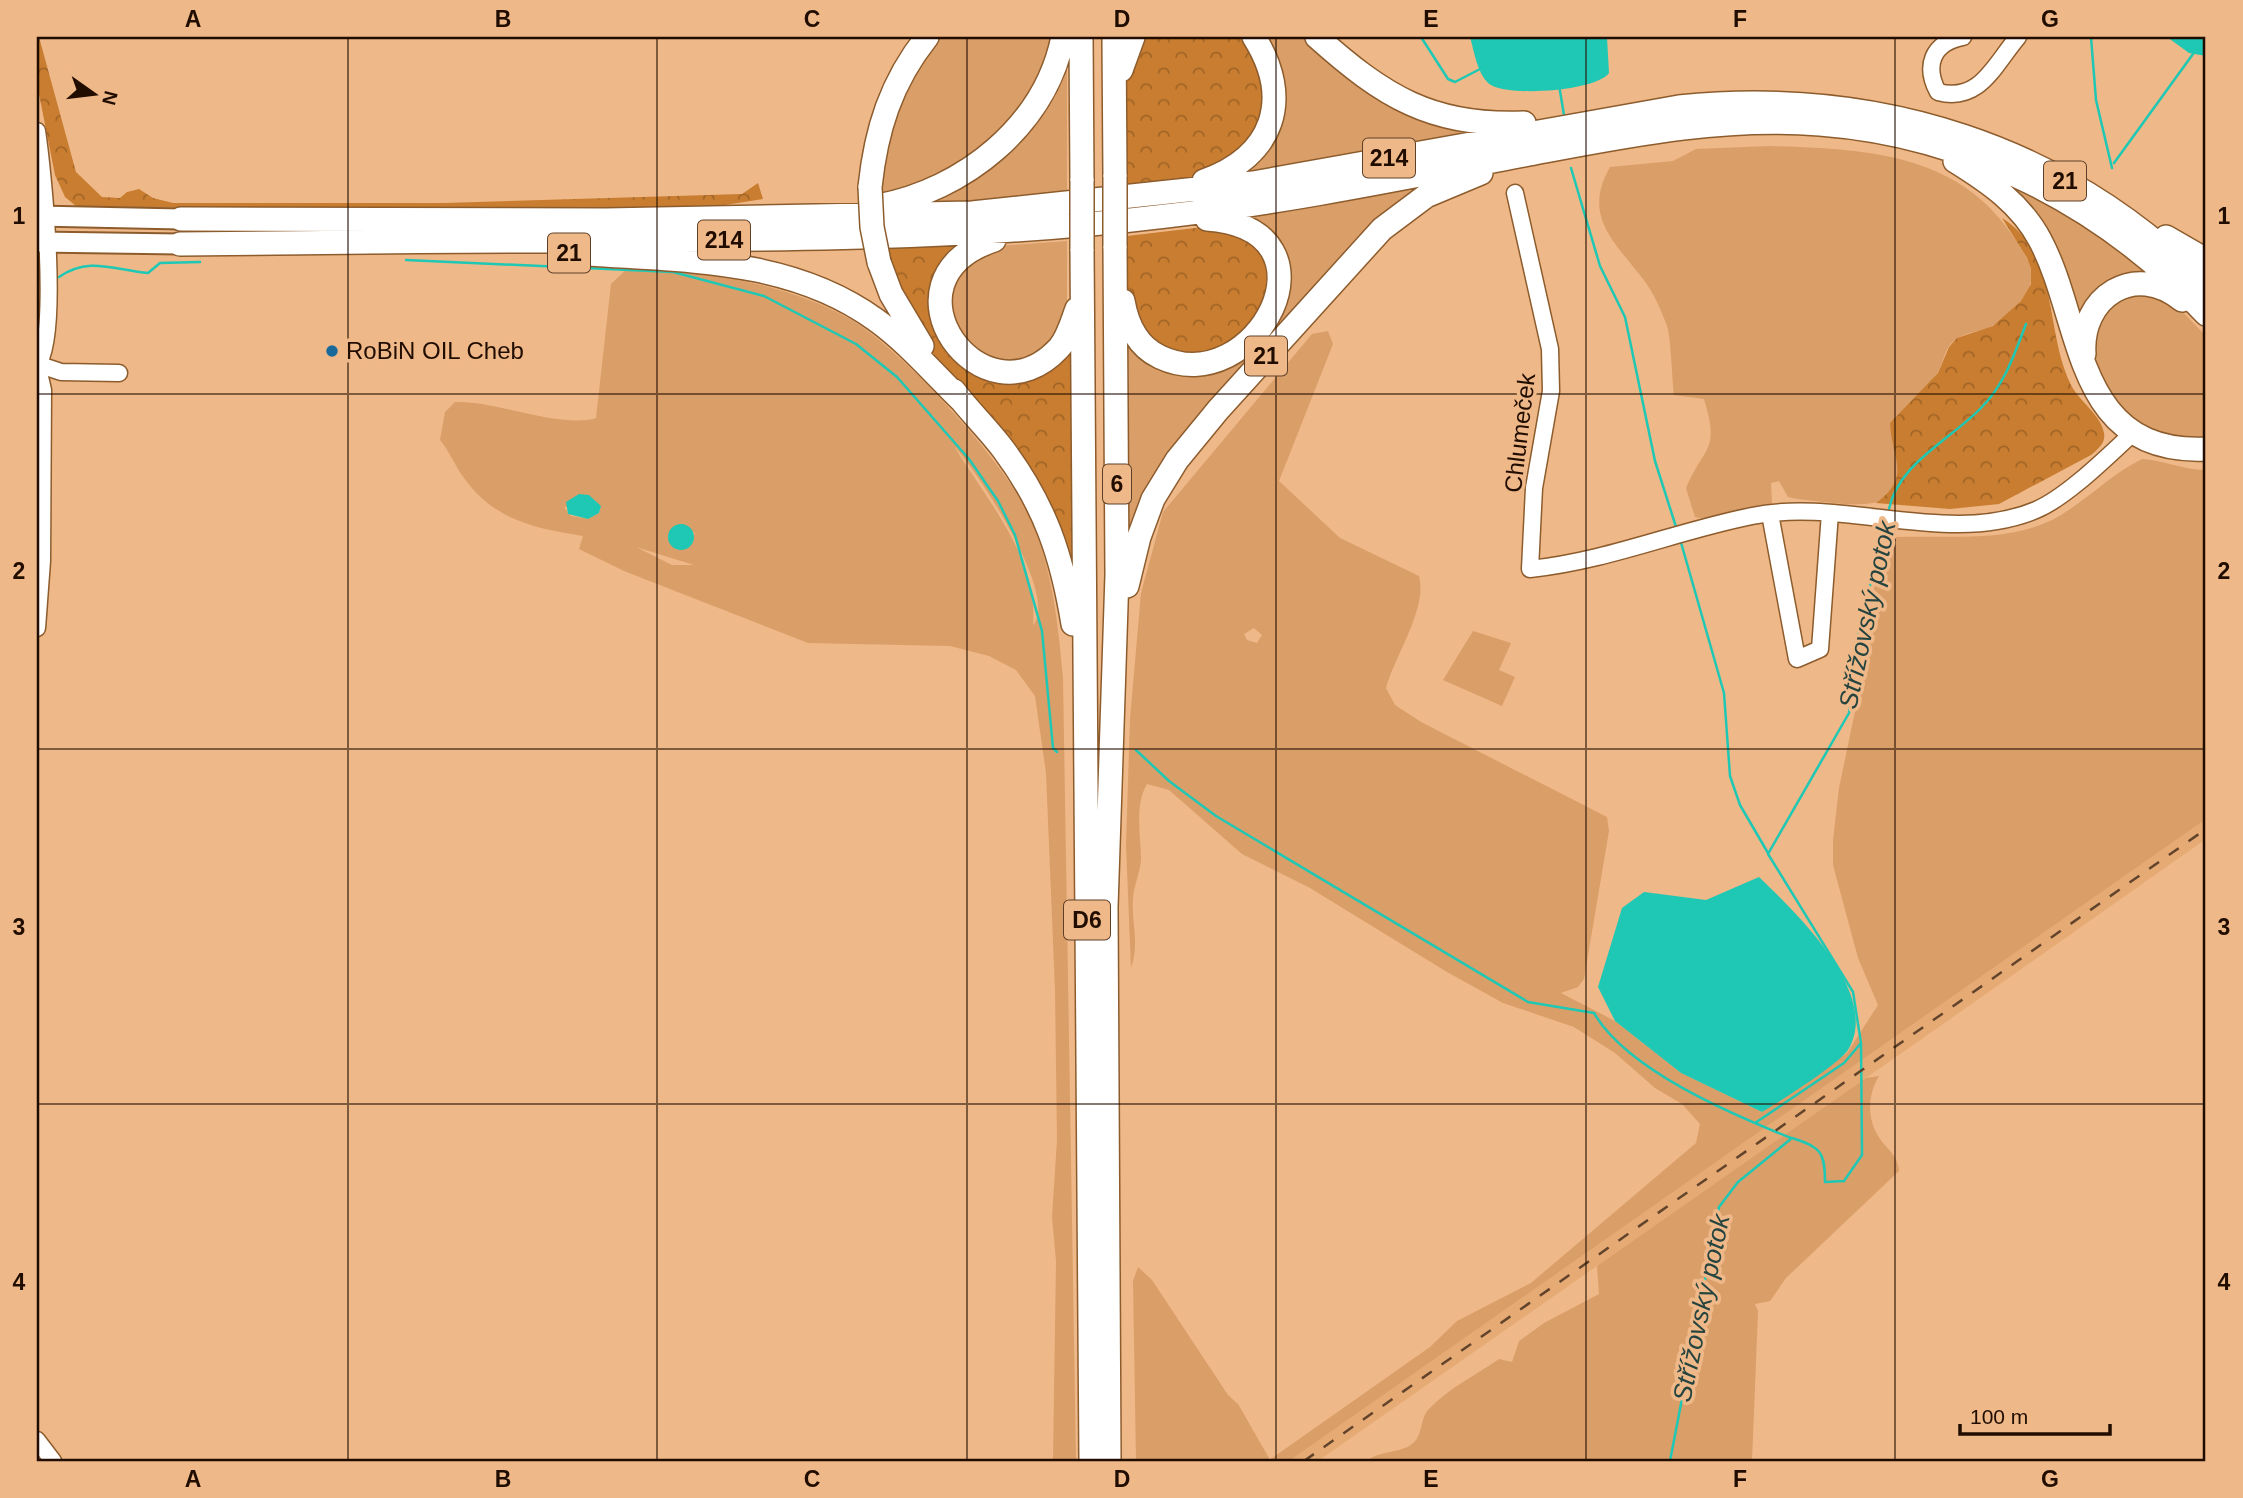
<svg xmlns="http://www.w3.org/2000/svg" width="2243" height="1498" font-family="Helvetica,sans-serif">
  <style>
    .built { fill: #e6aa74 }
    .green { fill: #da9e68; fill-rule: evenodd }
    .forest { fill: url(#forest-crowns) }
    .water { fill: #1fc8b4 }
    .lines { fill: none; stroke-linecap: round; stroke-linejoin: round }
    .stream { stroke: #1fc8b4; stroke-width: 2.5 }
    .minor-casing { stroke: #8d5c2d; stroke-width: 19 }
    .major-casing { stroke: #8d5c2d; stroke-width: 23 }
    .highway-casing { stroke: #8d5c2d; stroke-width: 26 }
    .minor { stroke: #fff; stroke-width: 16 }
    .major { stroke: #fff; stroke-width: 19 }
    .highway { stroke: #fff; stroke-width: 23 }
    .rail { stroke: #62442c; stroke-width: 2.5; stroke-dasharray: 12 12; stroke-linecap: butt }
    .highway-bridge-casing { stroke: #8d5c2d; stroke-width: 26; stroke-linecap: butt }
    .highway-bridge { stroke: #fff; stroke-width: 23 }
    .grid { fill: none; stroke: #200d00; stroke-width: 2; stroke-opacity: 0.55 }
    .poi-dot { fill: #1a699b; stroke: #efb888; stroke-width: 2.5 }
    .labels { text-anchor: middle; stroke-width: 7; stroke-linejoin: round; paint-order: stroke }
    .shield { fill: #efb888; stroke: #5e4029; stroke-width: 2 }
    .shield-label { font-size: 23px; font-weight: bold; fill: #200d00 }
    .poi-label { font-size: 24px; fill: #200d00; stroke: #efb888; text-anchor: start }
    .street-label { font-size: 24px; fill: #200d00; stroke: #efb888 }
    .water-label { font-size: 26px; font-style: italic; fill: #25443f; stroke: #efb888 }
    .neatline { fill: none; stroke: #200d00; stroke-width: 2.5 }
    .grid-label { font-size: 23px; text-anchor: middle; font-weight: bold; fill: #200d00 }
  </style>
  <defs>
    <pattern id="forest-crowns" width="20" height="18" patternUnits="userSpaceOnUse" patternTransform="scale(1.75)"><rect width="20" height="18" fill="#c87d30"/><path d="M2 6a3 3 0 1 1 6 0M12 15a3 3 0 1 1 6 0" fill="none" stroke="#a26526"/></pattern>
  </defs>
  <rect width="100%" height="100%" fill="#efb888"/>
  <!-- built -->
  <path class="built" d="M2206 819V839L1936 1029 1318 1461H1289Z"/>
  <!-- green -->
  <path class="green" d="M937 37H1058L1042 79 990 148 878 204 892 112Z
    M1264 37H1306L1351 77 1474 131 1475 134 1239 175Z
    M1063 71H1067V195L922 205Z
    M1770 146C1864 149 1961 152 2016 241 2024 254 2036 269 2030 285 2025 300 2005 321 1990 327 1980 331 1964 333 1955 340 1944 348 1944 361 1938 372 1927 391 1905 407 1890 423 1890 440 1901 455 1899 470 1898 482 1886 502 1873 503 1850 507 1821 501 1797 499L1788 497 1779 481 1771 483 1772 504 1705 519 1695 517 1686 488C1705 444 1720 452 1704 399L1674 395C1672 379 1671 337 1667 326 1661 310 1654 293 1643 279 1614 241 1582 216 1610 167L1673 161 1696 149Z
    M1991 174 2071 213 2157 276C2121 271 2096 282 2078 314 2069 302 2071 286 2066 272 2048 222 2032 208 1991 174Z
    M1434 183 1389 213 1128 536 1127 336 1280 316C1295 277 1283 239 1248 217L1249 214Z
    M1067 241V316L1046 354 1000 367 952 333 953 270 985 247Z
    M630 266C703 272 784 282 850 319 901 349 1003 460 1028 513 1052 565 1058 622 1063 678L1076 1461H1053L1056 1261 1052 1217 1057 1140 1055 990 1046 773 1035 696 1016 670 989 656 950 646 808 643 624 571 579 549 583 536C534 528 494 520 464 478 455 466 450 452 440 440L445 412 455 402C494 400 562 429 596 418L611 284ZM954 446C976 469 1060 596 1033 625 1039 558 986 499 954 446ZM601 506 599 513 588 519 571 516 564 507ZM679 525 695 533 684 550ZM636 547 694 565H672Z
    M2140 292 2174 303 2206 336V440C2182 438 2160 436 2139 424 2107 405 2088 368 2096 332 2098 326 2098 317 2102 312 2111 299 2126 297 2140 292Z
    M1328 331 1333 344 1279 481 1340 538 1419 576C1428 608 1394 657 1386 688L1395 705 1421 722 1607 817 1609 831 1584 979 1578 987 1561 993 1615 1021 1681 1073 1762 1112 1847 1053 1878 1005 1858 958 1833 865V840L1839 788 1857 702 1864 621 1884 556 1896 537C1950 535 2013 544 2061 515 2089 498 2113 473 2142 459 2164 460 2183 470 2206 470V819L1289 1461H1268L1430 1347 1457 1321 1531 1283 1696 1143 1700 1124 1682 1104 1655 1088 1615 1053 1574 1027 1503 1003 1447 972 1310 888 1242 854 1169 790 1147 784C1134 806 1141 836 1141 860 1140 873 1134 885 1133 898 1131 924 1140 940 1131 968L1126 845 1130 719 1141 593 1163 512 1312 334ZM1254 628 1262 635 1257 643 1247 640 1244 634Z
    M1473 631 1511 643 1499 670 1515 677 1502 706 1443 680Z
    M1879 1076C1867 1096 1867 1120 1880 1139 1888 1150 1898 1156 1899 1171L1786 1278 1770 1301 1755 1304 1758 1311 1752 1461H1367C1380 1450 1399 1454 1412 1444 1423 1436 1420 1419 1428 1410 1447 1389 1476 1375 1499 1359L1512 1362 1519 1341 1544 1323 1599 1294 1597 1266 1866 1078Z
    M1138 1267 1152 1280 1228 1395 1238 1404 1269 1458 1267 1461H1136L1133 1281Z"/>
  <!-- forest -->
  <path class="forest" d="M37 37H39L76 172 102 197 120 198 127 192 139 189 153 198 173 203H444L742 194 758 183 763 199 719 206 443 212 76 206 65 197 55 175 37 84Z
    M1140 37H1246L1268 80 1257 136 1201 176 1127 187 1125 79Z
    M2002 218C2060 254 2044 330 2071 385 2080 402 2101 415 2104 433 2106 443 2098 449 2091 455L1999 504 1950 509 1876 503C1913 476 1891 458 1890 423L1938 373 1949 347 1957 338 1993 326 2021 301 2031 284V269L2027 258Z
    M1212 226 1255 238 1275 281 1250 332 1196 359 1148 342 1127 291V236Z
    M960 245 942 263 935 276 968 370 999 380 1063 353 1073 354 1076 591 983 415 922 340 884 248Z"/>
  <!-- water -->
  <path class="water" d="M1470 37H1607L1609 73C1597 91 1504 98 1488 83 1477 72 1474 51 1470 37Z
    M2167 37H2206V56L2189 53Z
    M579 494 589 495 601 506 599 513 588 519 568 514 566 502Z
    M668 537a13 13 0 1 1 26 0a13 13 0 1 1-26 0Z
    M1759 877C1795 912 1882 994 1848 1050 1840 1063 1778 1103 1762 1112L1681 1073 1615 1021 1598 987 1622 908 1644 892 1706 900Z"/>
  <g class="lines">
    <!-- stream -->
    <path class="stream" d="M1421 37 1448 79 1455 82 1482 68
      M2091 37 2096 100 2112 168
      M1559 85 1564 115
      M2114 163 2193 54
      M1571 168 1600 266 1625 317 1655 461 1677 530
      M406 260 673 272 764 296 856 344 897 377 969 459 998 501 1015 535 1042 631 1053 748 1057 752
      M59 277C89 256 114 270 148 273L160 263 200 262
      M1888 514C1895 465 1949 441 1981 408 2005 384 2014 355 2026 324
      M1680 539 1724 693 1730 776 1740 805 1768 853
      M1136 750 1169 781 1216 816 1528 1002 1594 1013C1627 1070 1731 1114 1791 1138
      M1755 1123 1844 1063 1861 1043
      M1670 1461 1719 1207 1738 1182 1792 1138C1820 1147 1825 1151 1825 1182L1844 1181 1862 1155 1861 1043 1853 992 1768 854 1849 713 1860 622 1887 524"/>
    <defs>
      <path id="minor" d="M1963 37C1932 43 1924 66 1938 92 1980 103 1994 65 2018 37
        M37 131C43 170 60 340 37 365
        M1515 193 1550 349 1551 391 1534 488 1530 569C1607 561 1677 531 1752 516 1843 497 1948 547 2036 510 2067 497 2109 455 2135 431
        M37 364 61 372 119 373
        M1770 514 1797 659 1820 649 1830 513
        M37 628 42 561 43 390 37 364
        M37 1440 53 1461"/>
      <path id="major" d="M37 216 181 219
        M37 242 180 244"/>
      <path id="highway" d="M1081 37 1082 181
        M1114 37 1115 177
        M1317 37C1383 96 1432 127 1524 123
        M1121 70 1133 37
        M1955 161C1989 182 2021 204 2040 240 2084 322 2073 455 2206 449
        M1204 181C1274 156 1293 99 1254 37
        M870 187C876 130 891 82 927 37
        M878 206C964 190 1045 126 1063 37
        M181 219 606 220 972 213 1253 183 1679 107C1877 87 2065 145 2206 288
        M2166 237 2206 260
        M994 240C873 280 983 430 1059 348 1068 338 1072 322 1077 309
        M180 244C338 242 495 241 653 240 827 239 993 237 1166 216 1288 202 1408 177 1529 154 1625 136 1721 116 1820 124 1968 135 2106 206 2206 314
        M1082 249 1091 1461
        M589 254C689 261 792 259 876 320 908 343 934 374 962 401
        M879 262 891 294 922 346
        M1123 301C1127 324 1138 347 1160 357 1255 402 1348 229 1207 219
        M2084 354C2080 297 2135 261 2182 300
        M954 391C969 411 988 429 1003 449 1045 505 1062 556 1073 624
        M1127 586 1139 537 1153 499 1177 460 1218 410 1382 229 1426 196 1481 173
        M1109 1461 1106 907 1117 575 1115 246"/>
    </defs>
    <!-- minor casing -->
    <use href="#minor" class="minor-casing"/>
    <!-- major casing -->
    <use href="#major" class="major-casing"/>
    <!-- highway casing -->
    <use href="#highway" class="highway-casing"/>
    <!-- minor -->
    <use href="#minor" class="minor"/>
    <!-- major -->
    <use href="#major" class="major"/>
    <!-- highway -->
    <use href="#highway" class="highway"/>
    <!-- rail -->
    <path class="rail" d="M1304 1461 2206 829"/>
    <defs>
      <path id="highway-bridge" d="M1115 177V246
        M1082 181V249
        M870 187 872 227 879 262"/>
    </defs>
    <!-- highway-bridge casing -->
    <use href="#highway-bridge" class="highway-bridge-casing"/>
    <!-- highway-bridge -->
    <use href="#highway-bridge" class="highway-bridge"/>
  </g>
  <!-- grid -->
  <path class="grid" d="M348 37V1461M657 37V1461M967 37V1461M1276 37V1461M1586 37V1461M1895 37V1461M37 394H2206M37 749H2206M37 1104H2206"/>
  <!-- markers -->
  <circle class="poi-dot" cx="332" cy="351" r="7"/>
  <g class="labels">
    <!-- shield labels -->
    <g class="shield">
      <rect x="1363" y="138.5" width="52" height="39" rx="5"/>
      <rect x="2044" y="161.5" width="42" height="39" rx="5"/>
      <rect x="698" y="220.5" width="52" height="39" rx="5"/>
      <rect x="548" y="233.5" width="42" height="39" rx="5"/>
      <rect x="1245" y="336.5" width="42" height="39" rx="5"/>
      <rect x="1103" y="464.5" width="28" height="39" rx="5"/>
      <rect x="1064" y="900.5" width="46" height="39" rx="5"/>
    </g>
    <g class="shield-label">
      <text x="1389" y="166">214</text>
      <text x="2065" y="189">21</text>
      <text x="724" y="248">214</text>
      <text x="569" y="261">21</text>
      <text x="1266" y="364">21</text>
      <text x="1117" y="492">6</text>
      <text x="1087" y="928">D6</text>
    </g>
    <!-- poi labels -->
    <g class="poi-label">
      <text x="346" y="359">RoBiN OIL Cheb</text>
    </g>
    <!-- street labels -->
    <g class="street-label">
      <text transform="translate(1520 433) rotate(-83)" y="8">Chlumeček</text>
    </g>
    <!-- water labels -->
    <g class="water-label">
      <text transform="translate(1867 615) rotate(-78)" y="9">Střížovský potok</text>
      <text transform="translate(1701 1308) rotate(-78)" y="9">Střížovský potok</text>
    </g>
  </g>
  <!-- border -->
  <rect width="2243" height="1498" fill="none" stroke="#efb888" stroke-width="77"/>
  <!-- north arrow -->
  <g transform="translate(94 94) rotate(104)" stroke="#efb888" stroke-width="5" paint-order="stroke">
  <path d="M0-5L12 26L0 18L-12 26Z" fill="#200d00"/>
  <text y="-10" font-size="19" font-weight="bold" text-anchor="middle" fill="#200d00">N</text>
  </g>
  <!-- scale -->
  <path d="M1960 1424v10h150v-10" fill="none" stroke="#200d00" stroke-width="3.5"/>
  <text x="1970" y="1424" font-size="21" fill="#200d00" stroke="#efb888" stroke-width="5" paint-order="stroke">100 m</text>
  <rect x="38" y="38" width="2166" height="1422" class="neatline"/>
  <g class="grid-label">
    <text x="193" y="27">A</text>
    <text x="503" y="27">B</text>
    <text x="812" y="27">C</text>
    <text x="1122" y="27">D</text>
    <text x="1431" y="27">E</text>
    <text x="1740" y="27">F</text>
    <text x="2050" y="27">G</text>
    <text x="19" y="224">1</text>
    <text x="2224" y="224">1</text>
    <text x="19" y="579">2</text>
    <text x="2224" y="579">2</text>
    <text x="19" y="935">3</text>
    <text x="2224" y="935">3</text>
    <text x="19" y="1290">4</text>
    <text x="2224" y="1290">4</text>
    <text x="193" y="1487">A</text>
    <text x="503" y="1487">B</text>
    <text x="812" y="1487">C</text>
    <text x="1122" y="1487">D</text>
    <text x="1431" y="1487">E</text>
    <text x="1740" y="1487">F</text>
    <text x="2050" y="1487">G</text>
  </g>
</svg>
